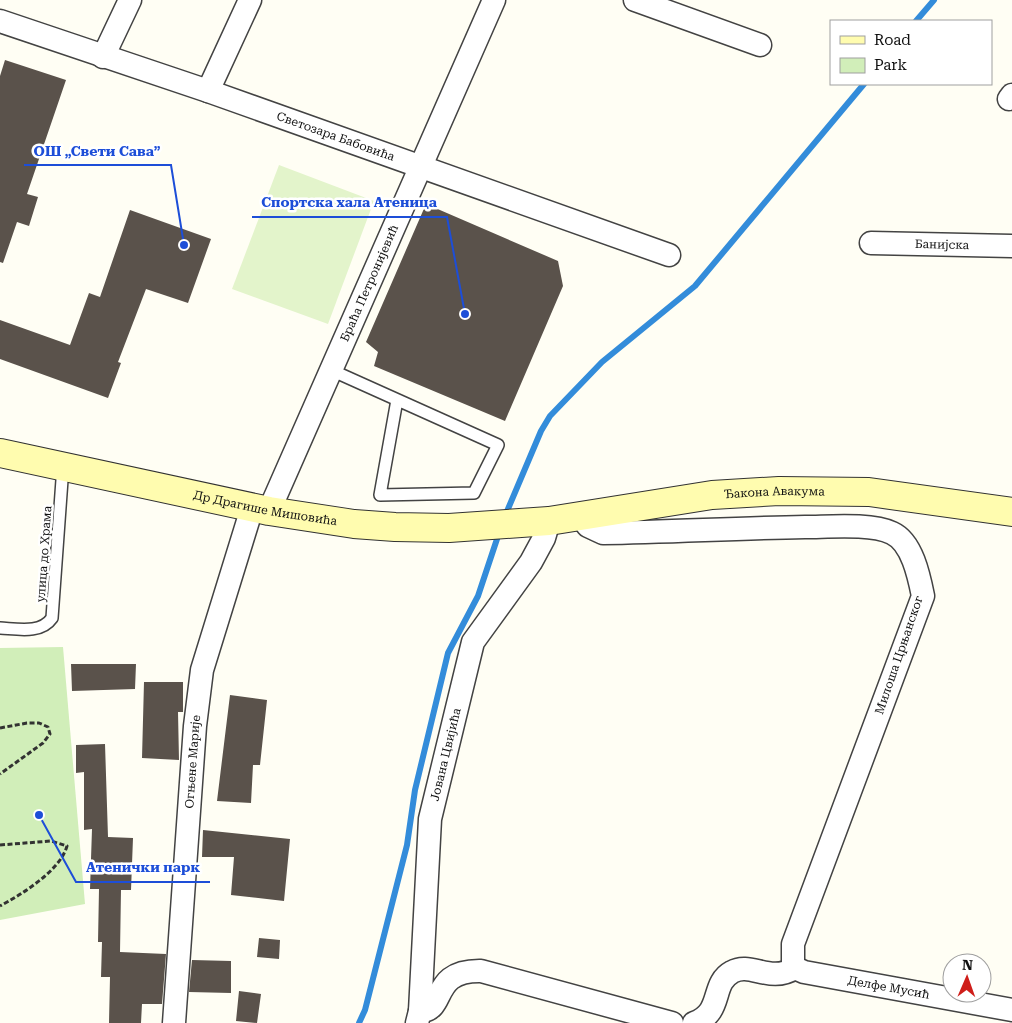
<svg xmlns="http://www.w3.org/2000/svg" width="1012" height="1023" font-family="'Roboto Serif',serif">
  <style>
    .green { fill: #d1eeb9 }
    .pitch { fill: #e3f4cb }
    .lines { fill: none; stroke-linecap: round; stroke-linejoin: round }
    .stream { stroke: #338cda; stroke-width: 6 }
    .building { fill: #5a524b }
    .lane-casing { stroke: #434343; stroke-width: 14 }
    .street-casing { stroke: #434343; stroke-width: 25 }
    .secondary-casing { stroke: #323232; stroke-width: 30 }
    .path { stroke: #323232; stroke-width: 3; stroke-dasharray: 5 2.5; stroke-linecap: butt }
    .lane { stroke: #fff; stroke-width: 11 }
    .street { stroke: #fff; stroke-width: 22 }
    .secondary { stroke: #fffcaf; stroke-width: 28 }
    .labels { text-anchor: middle; stroke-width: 5; stroke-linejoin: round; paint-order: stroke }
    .street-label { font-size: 12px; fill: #101010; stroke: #fff }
    .leader { fill: none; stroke: #1d4ed8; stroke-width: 2 }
    .callout-dot { fill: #1d4ed8; stroke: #fff; stroke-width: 2 }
    .callout-label { font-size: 14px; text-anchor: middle; font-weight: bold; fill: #1d4ed8; stroke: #fff; stroke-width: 5; stroke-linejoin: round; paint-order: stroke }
  </style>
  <rect width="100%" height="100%" fill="#fffef4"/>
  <!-- green -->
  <path class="green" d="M63 647 85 904 0 920V648Z"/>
  <!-- pitch -->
  <path class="pitch" d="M279 165 374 201 328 324 232 289Z"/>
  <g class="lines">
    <!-- stream -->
    <path class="stream" d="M916 21 934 0
      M505 516 541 431 550 416 602 362 695 286 864 84
      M359 1023 365 1010 407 845 415 790 448 653 478 596 500 530"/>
  </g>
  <!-- building -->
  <path class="building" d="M5 60 66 80 27 194 38 197 29 226 17 222 3 263 0 262V76Z
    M426 204 558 261 563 286 505 421 374 366 378 352 366 342Z
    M130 210 211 239 188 303 146 289 118 362 121 363 108 398 0 359V320L70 345 89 293 100 297Z
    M71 664H136L135 689 72 691Z
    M144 682H183V712H178L179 760 142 758Z
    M230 695 267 700 260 765H253L251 803 217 801Z
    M105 744 108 837 133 838 131 890H121L120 952 166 954 162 1004H142L141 1023H109L110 977H101L102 942H98L99 889H90L92 829 84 830V772L76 773V745Z
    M203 830 290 839 284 901 231 895 234 857H202Z
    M259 938 280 940 279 959 257 957Z
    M192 960 231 961V993L189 992Z
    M239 991 261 994 257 1023 236 1021Z"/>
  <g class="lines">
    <defs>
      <path id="lane" d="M331 370 498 445 474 493 380 495 397 400
        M0 628C18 629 41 634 52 618L63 466"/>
      <g id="street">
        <path d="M635 0 760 45"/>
        <path id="s1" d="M0 21 208 91 669 255"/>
        <path d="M103 57 130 0"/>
        <path d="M208 91 250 0"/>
        <path d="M1009 99 1012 95"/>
        <path id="s2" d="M871 243 1012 246"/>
        <path id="s3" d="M269 511 494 0"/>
        <path d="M581 517 588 526 603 533C670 532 738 528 805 527 828 527 871 523 892 533 912 542 919 576 923 596L793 944V962L795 968"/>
        <path id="s4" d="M795 968 804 972 1012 1010"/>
        <path d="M420 1011C447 1011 429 970 481 971L672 1023"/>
        <path id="s5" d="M174 1023 195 726 202 670 252 508"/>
        <path id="s6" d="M417 1023 420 1011 430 819 473 642 531 562 544 538 549 521"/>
        <path d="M694 1023C724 1012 710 984 732 972 751 961 769 984 795 968"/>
      </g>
      <g id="secondary">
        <path id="s7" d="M0 453 269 511 354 524 395 527 449 528 549 521 712 495 779 491 869 492 1012 512"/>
      </g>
    </defs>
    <!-- lane casing -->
    <use href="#lane" class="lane-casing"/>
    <!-- street casing -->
    <use href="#street" class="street-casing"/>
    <!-- secondary casing -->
    <use href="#secondary" class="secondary-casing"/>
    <!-- path -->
    <path class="path" d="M0 728 27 723H39L48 727 50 734 43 743 0 774
      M0 845 51 841 67 846C60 871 22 894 0 906"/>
    <!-- lane -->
    <use href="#lane" class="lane"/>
    <!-- street -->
    <use href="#street" class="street"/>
    <!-- secondary -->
    <use href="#secondary" class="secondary"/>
  </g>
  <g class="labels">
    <!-- street labels -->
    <g class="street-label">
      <text dy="4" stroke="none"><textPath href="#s1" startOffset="355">Светозара Бабовића</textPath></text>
      <text dy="4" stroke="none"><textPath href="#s2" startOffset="71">Банијска</textPath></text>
      <text dy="4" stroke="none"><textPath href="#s3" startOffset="249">Браћа Петронијевић</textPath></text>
      <text dy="4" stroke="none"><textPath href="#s7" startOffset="784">Ђакона Авакума</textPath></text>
      <text dy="4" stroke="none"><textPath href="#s7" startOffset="271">Др Драгише Мишовића</textPath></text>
      <text transform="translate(44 554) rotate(-86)" y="4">улица до Храма</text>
      <text transform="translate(899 655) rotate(-71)" y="4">Милоша Црњанског</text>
      <text dy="4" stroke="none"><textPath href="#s6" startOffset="271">Јована Цвијића</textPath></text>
      <text dy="4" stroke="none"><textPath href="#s5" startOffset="262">Огњене Марије</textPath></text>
      <text dy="4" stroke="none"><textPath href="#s4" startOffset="96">Делфе Мусић</textPath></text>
    </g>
  </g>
  <!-- callouts -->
  <path class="leader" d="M184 245L171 165H24M465 314L447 217H252M39 815L76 882H210"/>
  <g class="callout-dot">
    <circle cx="184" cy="245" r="5"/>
    <circle cx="465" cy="314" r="5"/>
    <circle cx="39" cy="815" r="5"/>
  </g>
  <g class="callout-label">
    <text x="97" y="156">ОШ „Свети Сава”</text>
    <text x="349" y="207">Спортска хала Атеница</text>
    <text x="143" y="872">Атенички парк</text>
  </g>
  <!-- legend -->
  <rect x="830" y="20" width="162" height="65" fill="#ffffff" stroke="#9f9f9f"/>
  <rect x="840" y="36" width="25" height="8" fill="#fffcaf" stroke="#9f9f9f"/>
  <text x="874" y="45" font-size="15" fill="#101010">Road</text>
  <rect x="840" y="58" width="25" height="15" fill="#d1eeb9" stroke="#9f9f9f"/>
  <text x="874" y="70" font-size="15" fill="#101010">Park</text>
  <!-- north arrow -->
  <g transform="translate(967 978) rotate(2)"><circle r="24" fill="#ffffff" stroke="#9f9f9f"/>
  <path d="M0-4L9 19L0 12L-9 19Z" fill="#cf1e1a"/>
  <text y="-8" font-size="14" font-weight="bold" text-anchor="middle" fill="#101010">N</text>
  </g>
</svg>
